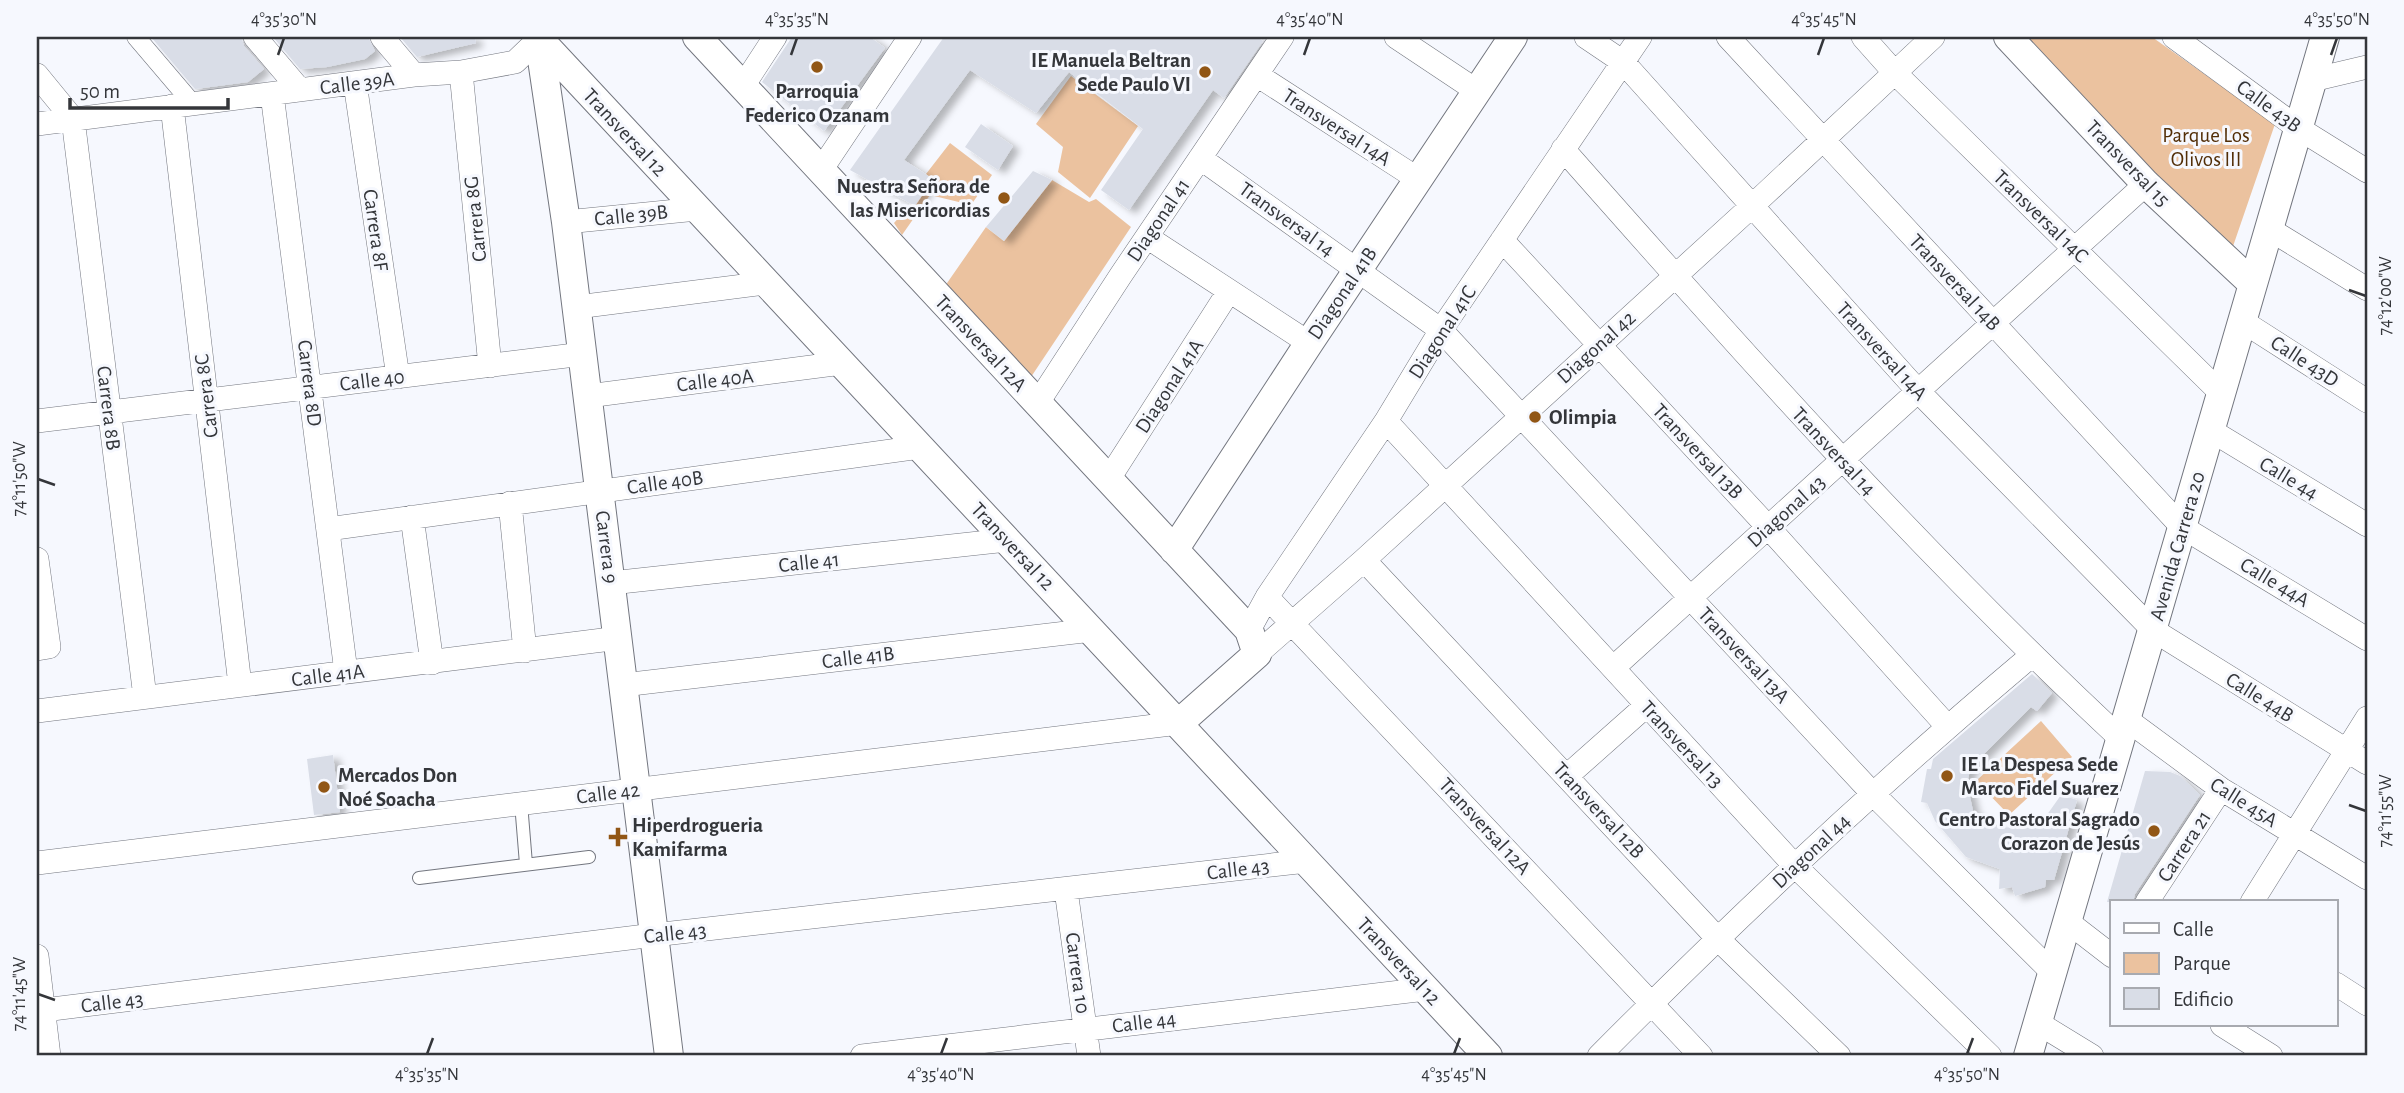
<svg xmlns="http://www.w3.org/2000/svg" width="2404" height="1093" font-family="'Alegreya Sans',sans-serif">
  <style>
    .green { fill: #ebc29f }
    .building { fill: #d9dde7; filter: url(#shadow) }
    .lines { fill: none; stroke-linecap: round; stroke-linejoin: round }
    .service-casing { stroke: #73767f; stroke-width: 14 }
    .pedestrian-casing { stroke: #73767f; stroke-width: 19 }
    .minor-casing { stroke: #73767f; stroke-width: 24 }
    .tertiary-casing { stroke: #73767f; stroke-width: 30 }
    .service { stroke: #fff; stroke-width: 12 }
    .pedestrian { stroke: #fff; stroke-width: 18 }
    .minor { stroke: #fff; stroke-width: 23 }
    .tertiary { stroke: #fff; stroke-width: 28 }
    .ticks { fill: none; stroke: #34363a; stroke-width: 2.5 }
    .poi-dot { fill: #915615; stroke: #f6f8fe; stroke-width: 2.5 }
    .labels { text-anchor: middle; stroke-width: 6; stroke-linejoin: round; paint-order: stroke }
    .poi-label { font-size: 21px; font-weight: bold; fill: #34363a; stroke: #f6f8fe; text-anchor: start }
    .street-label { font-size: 21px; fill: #34363a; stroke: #f6f8fe }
    .park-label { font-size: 21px; fill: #522e07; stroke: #f6f8fe }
    .neatline { fill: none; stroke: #34363a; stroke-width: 2.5 }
    .ticks-label { font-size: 18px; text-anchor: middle; fill: #34363a }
  </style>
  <defs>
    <filter id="shadow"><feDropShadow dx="7" dy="4" stdDeviation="3.5" flood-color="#0004"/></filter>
  </defs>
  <rect width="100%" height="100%" fill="#f6f8fe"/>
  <!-- green -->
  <path class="green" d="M2028 37H2152L2275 124 2230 255Z
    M1071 76 1138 126 1090 198 1058 172 1063 147 1036 124Z
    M950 143 992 175 971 205 930 195 902 235 894 223 911 204 915 205 933 180 926 174Z
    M1052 180 1089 202 1096 199 1131 227 1031 377 945 286 986 227 1004 241Z
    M2041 721 2072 757 2009 815 1976 781Z"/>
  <!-- building -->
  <path class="building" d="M151 37H241L244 46 264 69 248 82 195 89Z
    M273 37H368L375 51 365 59 327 67 300 69Z
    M400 37H475L476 43 417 57Z
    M792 37H870L885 48 824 131 762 82Z
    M944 37H1257L1263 41 1224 98 1213 90 1129 210 1101 190 1143 129 1069 72 1036 113 970 70 904 160 933 179 915 206 850 170Z
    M981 124 1013 146 998 170 965 147Z
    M1033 171 1052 180 1004 241 986 227Z
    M2032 674 2052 693 2037 711 2031 707 1981 757 1970 770 1967 783 1973 811 1997 827 2022 828 2044 819 2061 795 2077 800 2054 880H2046L2045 887 2015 896 2012 887 1999 889 2000 869 1966 857 1935 821 1927 803 1921 802 1927 769H1931L1933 759Z
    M333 755 340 812 314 815 307 759Z
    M2145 771 2170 772 2180 776 2200 795 2135 894 2133 902H2107Z"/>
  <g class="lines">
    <defs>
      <path id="service" d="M521 803 526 864
        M419 878 589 857"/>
      <path id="pedestrian" d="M136 37 193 104"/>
      <path id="minor" d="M255 37 300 90
        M382 37 414 75
        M1396 37 1477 91
        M1586 37 1623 62 1918 391 2153 630 2367 763
        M1728 37 2182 527 2367 639
        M1863 37 1895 73 2221 393
        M2174 37 2298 128 2367 171
        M461 72 490 366
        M37 75 73 119 145 697
        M1257 75 1418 179
        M2312 80 2367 67
        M355 83 398 377
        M743 86 775 37
        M272 94 346 672
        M172 106 240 685
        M37 124 414 75 461 72 515 62 539 39 537 37
        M1563 149C1742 352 1922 554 2121 739
        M1200 158 1441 330 1873 794 2053 973
        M821 170 910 37
        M566 222 697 209
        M2269 229 2367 289
        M1147 237 1309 343
        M1502 240 1768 527 1947 726
        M577 307 766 283
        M2242 321 2367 401
        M588 396 842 363
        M1037 404 1121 275 1282 37
        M37 421 583 354
        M1386 421 1794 865 1990 1056
        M2210 430 2367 525
        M1108 480 1229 291
        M510 503 525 651
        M412 517 432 663
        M328 529 920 447
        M37 559 49 647 37 649
        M1364 560 1719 940 1839 1056
        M611 583 1007 540
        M1267 597 1701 1056
        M1249 630 1267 597 1386 421 1441 330 1640 37
        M1257 654 1364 560 1752 206 1933 37
        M1613 668 2146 184
        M623 685 1092 630
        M37 711 619 638
        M2126 719 2221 789 2367 878
        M1567 776 1647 705
        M37 863 1179 723
        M1066 890 1089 1056
        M2147 902 2221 789
        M2252 902 2367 718
        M2068 922 2112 956
        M37 956 49 1056
        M2336 984 2367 1004
        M44 1010 654 935 1307 861
        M2038 1023 2092 1056
        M2222 1025 2271 1056
        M862 1056 1426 989
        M1599 1056C1737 917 1881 782 2031 656"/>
      <path id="tertiary" d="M697 37 1249 630 1257 654 1179 723
        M2008 37 2146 184 2253 284
        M539 39 1488 1056
        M539 39 566 222 669 1056
        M1174 550 1309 343 1513 37
        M2028 1056 2325 37"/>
    </defs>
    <!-- service casing -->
    <use href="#service" class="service-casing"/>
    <!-- pedestrian casing -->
    <use href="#pedestrian" class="pedestrian-casing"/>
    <!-- minor casing -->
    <use href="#minor" class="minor-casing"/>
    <!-- tertiary casing -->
    <use href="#tertiary" class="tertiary-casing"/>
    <!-- service -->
    <use href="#service" class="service"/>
    <!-- pedestrian -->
    <use href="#pedestrian" class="pedestrian"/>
    <!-- minor -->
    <use href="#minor" class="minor"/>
    <!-- tertiary -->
    <use href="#tertiary" class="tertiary"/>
  </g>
  <!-- ticks -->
  <path class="ticks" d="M278 55 284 38M791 55 797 38M1304 55 1310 38M1818 55 1824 38M2331 55 2337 38M2349 290 2366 296M38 479 55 485M2349 805 2366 811M38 994 55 1000M427 1054 433 1038M941 1054 947 1038M1454 1054 1460 1038M1967 1054 1973 1038"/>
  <!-- markers -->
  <g class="poi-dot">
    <circle cx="817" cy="67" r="7"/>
    <circle cx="1205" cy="72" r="7"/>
    <circle cx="1004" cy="198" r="7"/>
    <circle cx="1535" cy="417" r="7"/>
    <circle cx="1947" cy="776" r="7"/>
    <circle cx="324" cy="787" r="7"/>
    <circle cx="2154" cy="831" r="7"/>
    <path d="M614.5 826.5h7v7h7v7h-7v7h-7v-7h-7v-7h7z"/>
  </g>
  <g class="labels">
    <!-- poi labels -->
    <g class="poi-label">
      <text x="1191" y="67" text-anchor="end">IE Manuela Beltran<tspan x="1191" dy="24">Sede Paulo VI</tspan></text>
      <text x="817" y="98" text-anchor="middle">Parroquia<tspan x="817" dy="24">Federico Ozanam</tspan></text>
      <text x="990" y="193" text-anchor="end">Nuestra Señora de<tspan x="990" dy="24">las Misericordias</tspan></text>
      <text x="1549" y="424">Olimpia</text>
      <text x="1961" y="771">IE La Despesa Sede<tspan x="1961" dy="24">Marco Fidel Suarez</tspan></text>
      <text x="338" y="782">Mercados Don<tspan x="338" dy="24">Noé Soacha</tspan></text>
      <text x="2140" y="826" text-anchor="end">Centro Pastoral Sagrado<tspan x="2140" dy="24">Corazon de Jesús</tspan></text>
      <text x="632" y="832">Hiperdrogueria<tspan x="632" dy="24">Kamifarma</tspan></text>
    </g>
    <!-- street labels -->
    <g class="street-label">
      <text transform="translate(357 83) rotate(-7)" y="7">Calle 39A</text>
      <text transform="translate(2269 106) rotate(36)" y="7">Calle 43B</text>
      <text transform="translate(1337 127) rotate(33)" y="7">Transversal 14A</text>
      <text transform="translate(625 132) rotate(47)" y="7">Transversal 12</text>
      <text transform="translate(2128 163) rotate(46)" y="7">Transversal 15</text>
      <text transform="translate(631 215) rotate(-6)" y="7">Calle 39B</text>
      <text transform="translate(2041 216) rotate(44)" y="7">Transversal 14C</text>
      <text transform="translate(475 219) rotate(-96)" y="7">Carrera 8G</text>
      <text transform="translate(1287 219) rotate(36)" y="7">Transversal 14</text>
      <text transform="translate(1158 220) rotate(-56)" y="7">Diagonal 41</text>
      <text transform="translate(376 230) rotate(82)" y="7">Carrera 8F</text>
      <text transform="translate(1955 282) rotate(47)" y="7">Transversal 14B</text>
      <text transform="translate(1342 293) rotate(-56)" y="7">Diagonal 41B</text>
      <text transform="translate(1442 332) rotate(-57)" y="7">Diagonal 41C</text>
      <text transform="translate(981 343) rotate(47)" y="7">Transversal 12A</text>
      <text transform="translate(1596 347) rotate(-42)" y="7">Diagonal 42</text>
      <text transform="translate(1882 351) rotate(48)" y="7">Transversal 14A</text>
      <text transform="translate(2305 361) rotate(33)" y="7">Calle 43D</text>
      <text transform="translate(372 380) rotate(-7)" y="7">Calle 40</text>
      <text transform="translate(715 380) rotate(-7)" y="7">Calle 40A</text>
      <text transform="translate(310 383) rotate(83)" y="7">Carrera 8D</text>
      <text transform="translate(1169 386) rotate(-57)" y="7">Diagonal 41A</text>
      <text transform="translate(206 396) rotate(-97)" y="7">Carrera 8C</text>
      <text transform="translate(109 408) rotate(83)" y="7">Carrera 8B</text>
      <text transform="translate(1698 451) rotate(47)" y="7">Transversal 13B</text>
      <text transform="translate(1834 451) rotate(47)" y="7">Transversal 14</text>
      <text transform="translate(2289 478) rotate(31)" y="7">Calle 44</text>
      <text transform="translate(665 482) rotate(-8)" y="7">Calle 40B</text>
      <text transform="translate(1786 511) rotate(-42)" y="7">Diagonal 43</text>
      <text transform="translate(1013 546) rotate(47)" y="7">Transversal 12</text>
      <text transform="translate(2177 546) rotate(-74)" y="7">Avenida Carrera 20</text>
      <text transform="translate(607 547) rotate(83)" y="7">Carrera 9</text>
      <text transform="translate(809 562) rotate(-6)" y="7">Calle 41</text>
      <text transform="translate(2275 582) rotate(31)" y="7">Calle 44A</text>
      <text transform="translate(1744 655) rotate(47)" y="7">Transversal 13A</text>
      <text transform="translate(858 657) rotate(-7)" y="7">Calle 41B</text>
      <text transform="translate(328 675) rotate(-7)" y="7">Calle 41A</text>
      <text transform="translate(2260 697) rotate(32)" y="7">Calle 44B</text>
      <text transform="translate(1682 744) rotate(47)" y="7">Transversal 13</text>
      <text transform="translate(608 793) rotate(-7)" y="7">Calle 42</text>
      <text transform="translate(2244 802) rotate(32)" y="7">Calle 45A</text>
      <text transform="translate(1599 810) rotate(47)" y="7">Transversal 12B</text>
      <text transform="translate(1485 826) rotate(47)" y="7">Transversal 12A</text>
      <text transform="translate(2184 846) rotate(-57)" y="7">Carrera 21</text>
      <text transform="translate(1811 851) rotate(-43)" y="7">Diagonal 44</text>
      <text transform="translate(1238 869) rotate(-7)" y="7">Calle 43</text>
      <text transform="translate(675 933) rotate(-6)" y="7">Calle 43</text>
      <text transform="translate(1399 961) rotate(47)" y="7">Transversal 12</text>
      <text transform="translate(1078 973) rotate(82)" y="7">Carrera 10</text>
      <text transform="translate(112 1002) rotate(-7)" y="7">Calle 43</text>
      <text transform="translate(1144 1022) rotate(-7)" y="7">Calle 44</text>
    </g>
    <!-- park labels -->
    <g class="park-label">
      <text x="2206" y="142">Parque Los<tspan x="2206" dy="24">Olivos III</tspan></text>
    </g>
  </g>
  <!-- border -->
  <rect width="2404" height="1093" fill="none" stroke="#f6f8fe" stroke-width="77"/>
  <!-- legend -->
  <rect x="2110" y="900" width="228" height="126" fill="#f6f8fe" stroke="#a8aab0" stroke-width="2"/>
  <rect x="2124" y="923" width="35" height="10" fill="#ffffff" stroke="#a8aab0" stroke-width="2"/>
  <text x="2173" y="936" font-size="21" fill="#34363a">Calle</text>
  <rect x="2124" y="953" width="35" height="21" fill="#ebc29f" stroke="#a8aab0" stroke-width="2"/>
  <text x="2173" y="970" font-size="21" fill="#34363a">Parque</text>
  <rect x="2124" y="988" width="35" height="21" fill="#d9dde7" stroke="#a8aab0" stroke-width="2"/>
  <text x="2173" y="1006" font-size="21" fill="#34363a">Edificio</text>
  <!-- scale -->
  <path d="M70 98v10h158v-10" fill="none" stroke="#34363a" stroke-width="3.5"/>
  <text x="80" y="98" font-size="21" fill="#34363a" stroke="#f6f8fe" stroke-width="5" paint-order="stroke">50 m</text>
  <rect x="38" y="38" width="2328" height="1016" class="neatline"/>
  <g class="ticks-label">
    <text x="284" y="25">4°35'30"N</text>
    <text x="797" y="25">4°35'35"N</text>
    <text x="1310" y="25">4°35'40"N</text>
    <text x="1824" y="25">4°35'45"N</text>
    <text x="2337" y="25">4°35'50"N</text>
    <text transform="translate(2385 296) rotate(-90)" y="6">74°12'00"W</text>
    <text transform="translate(19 479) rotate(-90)" y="6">74°11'50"W</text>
    <text transform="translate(2385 811) rotate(-90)" y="6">74°11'55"W</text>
    <text transform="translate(19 994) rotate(-90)" y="6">74°11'45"W</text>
    <text x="427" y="1080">4°35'35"N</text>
    <text x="941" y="1080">4°35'40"N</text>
    <text x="1454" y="1080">4°35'45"N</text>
    <text x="1967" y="1080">4°35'50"N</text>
  </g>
</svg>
